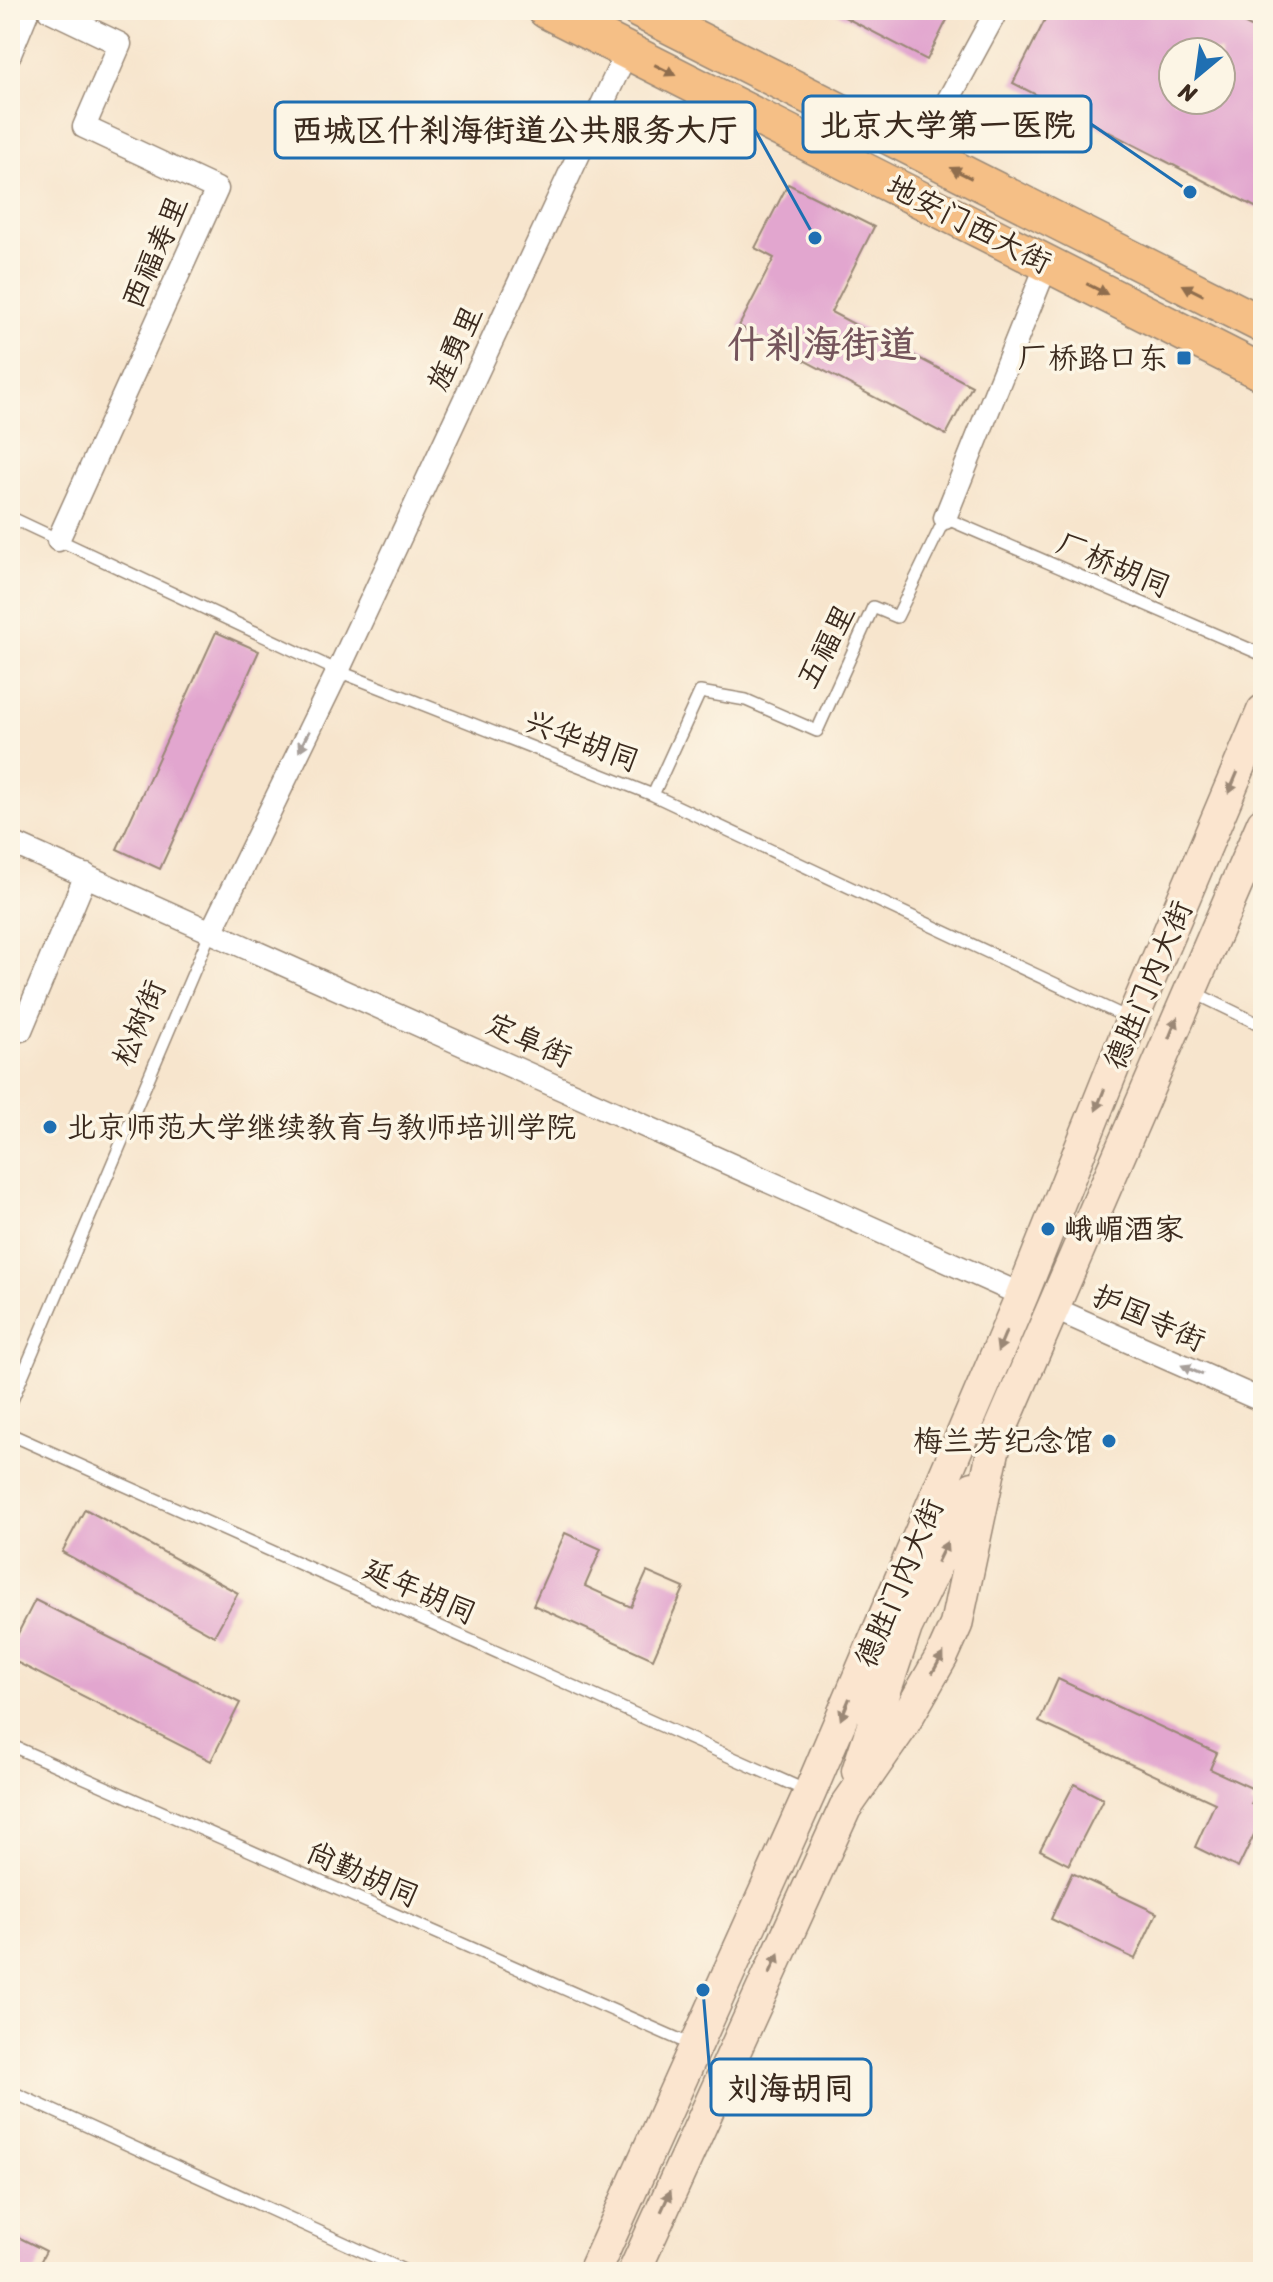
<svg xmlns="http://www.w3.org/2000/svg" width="1273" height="2282" font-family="Sriracha,'LXGW WenKai TC',sans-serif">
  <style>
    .building { fill: #e2a6cf; fill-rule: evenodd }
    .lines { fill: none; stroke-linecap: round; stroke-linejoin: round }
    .service-casing { stroke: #998876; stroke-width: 14 }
    .minor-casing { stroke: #998876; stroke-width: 25 }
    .secondary-casing { stroke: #998876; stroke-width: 35 }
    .primary-casing { stroke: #998876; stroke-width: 39 }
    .service { stroke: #fff; stroke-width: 11 }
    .minor { stroke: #fff; stroke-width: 22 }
    .secondary { stroke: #fbe5cf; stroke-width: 32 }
    .primary { stroke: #f5bf86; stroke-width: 36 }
    .oneway { fill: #8f6d4d }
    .oneway2 { fill: #a79f9a }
    .oneway3 { fill: #9b8876 }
    .poi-dot { fill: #1f6fb2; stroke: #fcf5e5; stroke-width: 3 }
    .labels { text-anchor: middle; stroke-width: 7; stroke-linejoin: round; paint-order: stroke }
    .street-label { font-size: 30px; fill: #3b2a1e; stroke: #fcf5e5 }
    .poi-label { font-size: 30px; fill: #3b2a1e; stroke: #fcf5e5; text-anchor: end }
    .district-label { font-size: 38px; font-weight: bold; fill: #75555c; stroke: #fcf5e5 }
    .leader { fill: none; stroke: #1f6fb2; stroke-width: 3 }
    .callout-dot { fill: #1f6fb2; stroke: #fcf5e5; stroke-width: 3 }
    .callout { fill: #fcf5e5; stroke: #1f6fb2; stroke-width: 3 }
    .callout-label { font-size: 32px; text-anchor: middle; font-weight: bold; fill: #3b2a1e }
  </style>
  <rect width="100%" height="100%" fill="#fcf5e5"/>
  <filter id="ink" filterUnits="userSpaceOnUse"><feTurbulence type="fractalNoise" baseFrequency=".0125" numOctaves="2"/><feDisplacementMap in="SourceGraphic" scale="16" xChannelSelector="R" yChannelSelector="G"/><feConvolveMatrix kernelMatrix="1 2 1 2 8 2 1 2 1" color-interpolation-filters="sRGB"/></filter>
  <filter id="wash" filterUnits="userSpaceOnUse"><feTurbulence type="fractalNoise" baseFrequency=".006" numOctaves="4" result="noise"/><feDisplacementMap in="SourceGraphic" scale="32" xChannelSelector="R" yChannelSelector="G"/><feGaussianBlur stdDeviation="1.8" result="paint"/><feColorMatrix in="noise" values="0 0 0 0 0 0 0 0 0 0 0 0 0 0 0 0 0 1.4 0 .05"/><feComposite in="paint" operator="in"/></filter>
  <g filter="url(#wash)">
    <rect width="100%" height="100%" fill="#f7e5cd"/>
    <g id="blocks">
      <!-- building -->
      <path class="building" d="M831 10H952L927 60Z
        M1050 10H1218L1263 33V211L1013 83ZM1173 52H1221V100H1173Z
        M788 184 874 227 831 312 972 386 946 435 739 326 774 258 755 248Z
        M216 632 259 651 160 869 117 849Z
        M85 1509 238 1593 214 1636 62 1552Z
        M565 1533 601 1549 585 1586 631 1607 647 1572 684 1588 653 1659 533 1605Z
        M35 1600 240 1703 211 1761 10 1659V1649Z
        M1058 1679 1217 1753 1210 1769 1258 1791 1251 1804 1263 1810V1816L1238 1868 1195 1847 1215 1803 1039 1722Z
        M1074 1784 1103 1799 1069 1865 1040 1850Z
        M1072 1873 1157 1913 1135 1959 1051 1919Z
        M10 2233 46 2251 35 2272H10Z"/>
    </g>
  </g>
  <g filter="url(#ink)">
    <use href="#blocks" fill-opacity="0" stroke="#998876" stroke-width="2"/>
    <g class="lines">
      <defs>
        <path id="service" d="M10 517 338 671 653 795 1128 1018
          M653 795 700 692 746 700 817 731 873 607 897 617 945 518 1263 655
          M1193 992 1263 1026
          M10 1405 211 931
          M10 1434 809 1792
          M10 1745 694 2046
          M10 2091 408 2272"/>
        <path id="minor" d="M49 10 120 44 84 127 217 189 58 540
          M1260 10 1263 12
          M10 54 28 10
          M920 152 997 10
          M945 518 1047 264
          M10 842 1022 1295
          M212 930 338 671 627 51
          M10 1032 21 1030 86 875
          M1055 1309 1263 1401"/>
        <path id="secondary" d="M858 1771 906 1627 973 1488
          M594 2272 810 1792 1022 1295 1132 1020 1263 711
          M634 2272 845 1808 902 1726 942 1656 956 1625 995 1442 1263 823"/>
        <path id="primary" d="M546 10 1263 373
          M639 10 1263 325"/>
      </defs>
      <!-- service casing -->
      <use href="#service" class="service-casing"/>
      <!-- minor casing -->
      <use href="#minor" class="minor-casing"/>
      <!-- secondary casing -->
      <use href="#secondary" class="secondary-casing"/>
      <!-- primary casing -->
      <use href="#primary" class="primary-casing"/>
      <!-- service -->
      <use href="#service" class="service"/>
      <!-- minor -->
      <use href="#minor" class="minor"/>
      <!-- secondary -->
      <use href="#secondary" class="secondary"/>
      <!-- primary -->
      <use href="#primary" class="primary"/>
    </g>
    <!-- one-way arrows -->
    <defs><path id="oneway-solid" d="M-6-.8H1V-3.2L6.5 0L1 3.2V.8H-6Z" transform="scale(2)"/></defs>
    <g class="oneway">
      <use href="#oneway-solid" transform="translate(665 70) rotate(27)"/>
      <use href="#oneway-solid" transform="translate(961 173) rotate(-153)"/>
      <use href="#oneway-solid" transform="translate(1097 289) rotate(27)"/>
      <use href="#oneway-solid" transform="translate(1193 290) rotate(-153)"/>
    </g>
    <g class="oneway2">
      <use href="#oneway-solid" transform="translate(304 741) rotate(116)"/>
      <use href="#oneway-solid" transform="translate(1192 1370) rotate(-156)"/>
    </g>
    <g class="oneway3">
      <use href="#oneway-solid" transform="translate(1233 783) rotate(113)"/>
      <use href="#oneway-solid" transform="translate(1173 1028) rotate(-68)"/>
      <use href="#oneway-solid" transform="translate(1100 1100) rotate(112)"/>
      <use href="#oneway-solid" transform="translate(1002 1341) rotate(113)"/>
      <use href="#oneway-solid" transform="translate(942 1552) rotate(-64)"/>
      <use href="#oneway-solid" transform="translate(938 1663) rotate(-61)"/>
      <use href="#oneway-solid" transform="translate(845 1709) rotate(113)"/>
      <use href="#oneway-solid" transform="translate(774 1964) rotate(-66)"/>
      <use href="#oneway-solid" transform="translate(666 2201) rotate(-66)"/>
    </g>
  </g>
  <!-- markers -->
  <g class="poi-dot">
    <rect x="1176" y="350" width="16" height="16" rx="4"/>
    <circle cx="50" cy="1127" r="8"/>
    <circle cx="1048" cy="1229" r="8"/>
    <circle cx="1109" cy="1441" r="8"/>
  </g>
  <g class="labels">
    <!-- street labels -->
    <g class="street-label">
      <text transform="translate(969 224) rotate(27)" y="10">地安门西大街</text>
      <text transform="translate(155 252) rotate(-66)" y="10">西福寿里</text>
      <text transform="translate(455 348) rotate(-65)" y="10">旌勇里</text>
      <text transform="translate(1114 565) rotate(23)" y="10">厂桥胡同</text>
      <text transform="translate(826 646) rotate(-62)" y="10">五福里</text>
      <text transform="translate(582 741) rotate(21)" y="10">兴华胡同</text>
      <text transform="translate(1148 985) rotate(-67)" y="10">德胜门内大街</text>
      <text transform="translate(139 1023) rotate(-67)" y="10">松树街</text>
      <text transform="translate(529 1040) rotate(24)" y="10">定阜街</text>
      <text transform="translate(1149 1318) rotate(24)" y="10">护国寺街</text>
      <text transform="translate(899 1583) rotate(-67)" y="10">德胜门内大街</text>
      <text transform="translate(420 1591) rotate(24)" y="10">延年胡同</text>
      <text transform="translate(363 1874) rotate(24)" y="10">尚勤胡同</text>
    </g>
    <!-- poi labels -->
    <g class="poi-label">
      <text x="1168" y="368">厂桥路口东</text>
      <text x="66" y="1137" text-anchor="start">北京师范大学继续教育与教师培训学院</text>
      <text x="1064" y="1239" text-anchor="start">峨嵋酒家</text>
      <text x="1093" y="1451">梅兰芳纪念馆</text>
    </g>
    <!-- district labels -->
    <g class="district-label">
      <text x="822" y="357">什刹海街道</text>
    </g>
  </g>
  <!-- callouts -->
  <path class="leader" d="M1190 192L1091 124M815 238L755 130M703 1990L711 2087"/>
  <g class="callout-dot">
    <circle cx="1190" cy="192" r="8"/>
    <circle cx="815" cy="238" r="8"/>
    <circle cx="703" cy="1990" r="8"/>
  </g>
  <g class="callout">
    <rect x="803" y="96" width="288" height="56" rx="8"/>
    <rect x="275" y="102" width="480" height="56" rx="8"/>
    <rect x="711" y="2059" width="160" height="56" rx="8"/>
  </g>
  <g class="callout-label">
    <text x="947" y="136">北京大学第一医院</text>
    <text x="515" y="141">西城区什刹海街道公共服务大厅</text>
    <text x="791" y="2099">刘海胡同</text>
  </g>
  <!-- margin -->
  <rect width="1273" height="2282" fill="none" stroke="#fcf5e5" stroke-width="40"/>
  <!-- north arrow -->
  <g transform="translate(1197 76) rotate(209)"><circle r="38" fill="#fcf5e5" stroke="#afa495" stroke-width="2"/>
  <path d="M0-6L14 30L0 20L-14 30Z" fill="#1f6fb2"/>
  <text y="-12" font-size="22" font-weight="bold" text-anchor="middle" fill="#3b2a1e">N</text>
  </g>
</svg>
